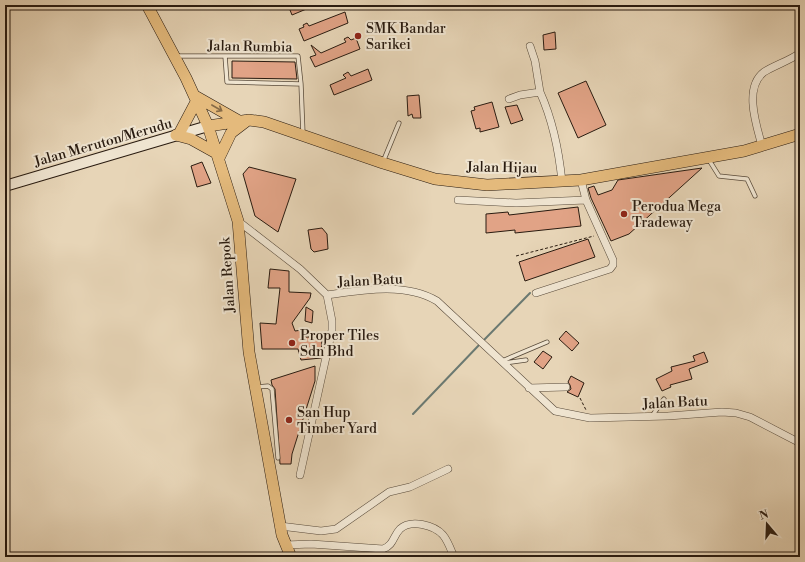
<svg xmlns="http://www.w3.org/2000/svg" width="805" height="562" font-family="'Libre Bodoni',serif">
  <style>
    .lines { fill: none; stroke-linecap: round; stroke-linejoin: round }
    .stream { stroke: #6b7971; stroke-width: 2 }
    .building { fill: #e1a386; stroke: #291b10 }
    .lane-casing { stroke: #584a3a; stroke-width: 5 }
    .street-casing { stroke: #584a3a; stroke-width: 8 }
    .secondary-casing { stroke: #291b10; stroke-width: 12 }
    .primary-casing { stroke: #291b10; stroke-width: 12 }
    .path { stroke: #291b10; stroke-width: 1; stroke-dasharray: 3 2; stroke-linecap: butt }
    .lane { stroke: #efe4d0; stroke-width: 3.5 }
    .street { stroke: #efe4d0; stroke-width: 7 }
    .secondary { stroke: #efe4d0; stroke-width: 10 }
    .primary { stroke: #e4ba7c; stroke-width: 11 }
    .oneway { stroke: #866a46 }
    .poi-dot { fill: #8f2418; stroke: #efe4d0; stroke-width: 1.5 }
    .labels { text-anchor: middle; stroke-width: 4; stroke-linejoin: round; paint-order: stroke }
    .poi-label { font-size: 14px; fill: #291b10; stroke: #efe4d0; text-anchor: start }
    .street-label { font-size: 14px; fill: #291b10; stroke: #efe4d0 }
  </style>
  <rect width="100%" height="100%" fill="#e7d5b7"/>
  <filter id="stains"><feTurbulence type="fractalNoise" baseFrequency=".005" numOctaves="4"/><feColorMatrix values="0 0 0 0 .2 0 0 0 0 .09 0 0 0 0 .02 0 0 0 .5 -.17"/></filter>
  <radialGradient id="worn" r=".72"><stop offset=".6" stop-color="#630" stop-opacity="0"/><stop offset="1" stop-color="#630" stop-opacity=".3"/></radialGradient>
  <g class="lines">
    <!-- stream -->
    <path class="stream" d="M483 341 530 293
      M413 414 480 344"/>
  </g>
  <!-- building -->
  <path class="building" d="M288 5H316L292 15Z
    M345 12 348 23 304 41 299 29 304 27 303 25 307 23 309 26Z
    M555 32 556 49 544 50 543 35Z
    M348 37 351 40 356 38 360 49 315 67 310 57 316 55 311 45 321 53 346 42 344 39Z
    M232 61 295 62 297 79 232 78Z
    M368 69 372 80 334 95 330 85 346 78 343 75 348 72 351 76Z
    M586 81 606 125 578 138 558 93Z
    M419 95 421 118H413L412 114 408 116 407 96Z
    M492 102 499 127 480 132V128L476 129 471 111 475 110 474 107Z
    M517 105 523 120 511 124 505 107Z
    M202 162 211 183 197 187 191 166Z
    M249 167 296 179 278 232 255 216 243 174Z
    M702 168 629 234 611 241 591 198 588 188 594 186 598 195 612 190 618 180Z
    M578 207 581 226 515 233V230L486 233V214L508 212 509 215Z
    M322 228 327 234 328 249 314 252 311 249 308 230Z
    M588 239 595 257 525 281 519 262Z
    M270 269 289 271V292L311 293 310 298 292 323 295 331 302 330 306 337H322L321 358 301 360 298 349H262L260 323 276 324 280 288H268Z
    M306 307 313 311 312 323 305 321Z
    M566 331 579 343 572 351 559 339Z
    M543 351 552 357 543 369 534 362Z
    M704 352 708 362 689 369 692 379 670 385 671 387 662 391 656 379 672 371 671 367 695 361 693 356Z
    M315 366V381L292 454 291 464H280L275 389 272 385 271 380Z
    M571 376 584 383 578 397 567 392 571 389 570 385 568 382Z"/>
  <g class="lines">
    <defs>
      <path id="lane" d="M176 56H298L301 84 303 134
        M225 56 227 82 301 84
        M709 160 719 176 747 179 755 196
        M383 162 399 123
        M502 361 547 342
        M504 363 526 360
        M257 387 268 386 272 389 278 458
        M652 416 664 399"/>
      <path id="street" d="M530 46 535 61 540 92
        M509 99 520 95 540 92C553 121 559 151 562 182
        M762 146C757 127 743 88 764 72 775 65 789 61 800 53
        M458 200 516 203 586 200
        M238 221 300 269 327 295C362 290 405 282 437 301L555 411 590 418 668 416 722 412 736 413 750 417 800 443
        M536 293 610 269 613 265V260L586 200 581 180
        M529 388 566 387
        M300 475 332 330V321L327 295
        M280 526 321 531 336 529 389 492 410 487 448 469
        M286 545 311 544 383 549C394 545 393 536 400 529 411 519 434 525 443 535 448 541 451 550 454 557"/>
      <path id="secondary" d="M5 186 208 126"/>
      <path id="primary" d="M147 5 186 78 208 126 238 221 249 352 282 535 291 557
        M195 96 239 121
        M208 126 249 120 264 122 383 163 435 179 487 185 581 180 744 151 800 134
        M179 134 197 100
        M176 135 191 139 218 154
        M219 158 231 133 248 120"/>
    </defs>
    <!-- lane casing -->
    <use href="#lane" class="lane-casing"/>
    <!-- street casing -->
    <use href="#street" class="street-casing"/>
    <!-- secondary casing -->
    <use href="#secondary" class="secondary-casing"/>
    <!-- primary casing -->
    <use href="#primary" class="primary-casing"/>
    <!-- path -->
    <path class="path" d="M516 256 594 236
      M580 398 586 410"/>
    <!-- lane -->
    <use href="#lane" class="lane"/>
    <!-- street -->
    <use href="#street" class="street"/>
    <!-- secondary -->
    <use href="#secondary" class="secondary"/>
    <!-- primary -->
    <use href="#primary" class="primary"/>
  </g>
  <!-- one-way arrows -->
  <defs><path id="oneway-shaft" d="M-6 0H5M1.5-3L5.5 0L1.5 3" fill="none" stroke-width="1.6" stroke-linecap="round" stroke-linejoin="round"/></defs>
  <use class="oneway" href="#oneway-shaft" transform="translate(217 108) rotate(30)"/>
  <!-- markers -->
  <g class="poi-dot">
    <circle cx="358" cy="36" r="4"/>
    <circle cx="624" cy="214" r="4"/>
    <circle cx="292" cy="343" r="4"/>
    <circle cx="289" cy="420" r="4"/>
  </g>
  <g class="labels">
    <!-- poi labels -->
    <g class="poi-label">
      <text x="366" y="33">SMK Bandar<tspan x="366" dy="16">Sarikei</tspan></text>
      <text x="632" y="211">Perodua Mega<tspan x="632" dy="16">Tradeway</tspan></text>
      <text x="300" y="340">Proper Tiles<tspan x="300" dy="16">Sdn Bhd</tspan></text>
      <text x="297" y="417">San Hup<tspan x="297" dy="16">Timber Yard</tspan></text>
    </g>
    <!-- street labels -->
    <g class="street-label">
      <text transform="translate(250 46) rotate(1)" y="5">Jalan Rumbia</text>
      <text transform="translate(103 142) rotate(-16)" y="5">Jalan Meruton/Merudu</text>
      <text transform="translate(502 167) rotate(1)" y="5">Jalan Hijau</text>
      <text transform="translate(227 275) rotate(-94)" y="5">Jalan Repok</text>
      <text transform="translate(370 280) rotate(-3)" y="5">Jalan Batu</text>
      <text transform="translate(675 402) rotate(-3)" y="5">Jalan Batu</text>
    </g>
  </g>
  <!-- margin -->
  <rect width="805" height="562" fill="none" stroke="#e7d5b7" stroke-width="20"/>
  <rect x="6" y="6" width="793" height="550" fill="none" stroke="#291b10" stroke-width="2"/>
  <rect x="10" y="10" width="785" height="542" fill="none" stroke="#291b10"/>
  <!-- north arrow -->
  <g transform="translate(767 524) rotate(341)" stroke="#efe4d0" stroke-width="3" paint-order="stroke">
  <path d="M0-3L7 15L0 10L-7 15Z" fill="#291b10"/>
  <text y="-6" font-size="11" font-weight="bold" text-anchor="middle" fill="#291b10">N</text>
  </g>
  <rect width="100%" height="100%" filter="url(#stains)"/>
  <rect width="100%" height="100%" fill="url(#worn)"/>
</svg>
